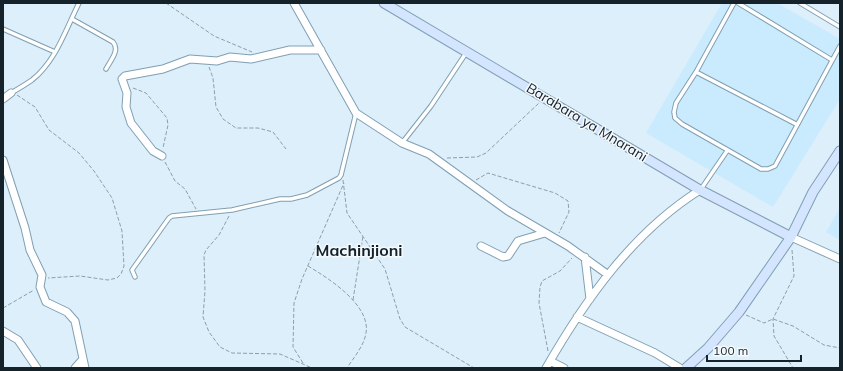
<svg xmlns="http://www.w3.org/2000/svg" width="843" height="371" font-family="Mulish,sans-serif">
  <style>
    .built { fill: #caeafe }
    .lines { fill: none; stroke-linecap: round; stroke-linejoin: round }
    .lane-casing { stroke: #819fb2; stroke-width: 5.5 }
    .street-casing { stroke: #819fb2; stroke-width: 9 }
    .secondary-casing { stroke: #819fb2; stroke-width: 11 }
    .path { stroke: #8d9ea8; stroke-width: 1; stroke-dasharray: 4 2; stroke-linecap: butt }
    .lane { stroke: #fff; stroke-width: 3.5 }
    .street { stroke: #fff; stroke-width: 7 }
    .secondary { stroke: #d4e5ff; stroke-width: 9 }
    .labels { text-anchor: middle; stroke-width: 3; stroke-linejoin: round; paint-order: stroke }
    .street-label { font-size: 14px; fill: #162229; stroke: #f4fafe }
    .quarter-label { font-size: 16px; font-weight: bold; fill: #162229; stroke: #f4fafe }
  </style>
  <rect width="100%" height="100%" fill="#dceffb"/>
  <!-- built -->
  <path class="built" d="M722 3H777L840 39V99L773 207 646 133Z
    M840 208V240L826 232Z"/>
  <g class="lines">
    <defs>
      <path id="lane" d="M734 3 696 72 676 103 674 112 675 118 682 124 761 169H768L775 166 840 46
        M738 3 832 60
        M800 3 840 27
        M72 19 113 42C120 50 111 60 106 69
        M3 29 55 52
        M696 72 796 124
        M11 93C18 89 25 85 32 80 56 61 66 29 79 3
        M402 143 431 106 466 53
        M701 189 727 151
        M135 277 132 270 169 218 172 216 232 210 280 199H291L307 195 339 178 341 175 356 113"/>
      <path id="street" d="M294 3 356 113 402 143 429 154 508 211 568 246 607 274
        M3 99 11 93
        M162 156 153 151 131 123 126 107 127 93 122 79 125 76 163 69 190 59 217 61 230 57 251 59 290 50H321
        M3 160 25 228 30 250 42 275 40 287 46 302 67 312 75 321 85 368
        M791 237 840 259
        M481 246 503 257 508 256 518 241 545 233
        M585 257 590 299
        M577 317 655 353 680 368
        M3 331 18 340 37 368
        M550 361 564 368
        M75 368 83 359
        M546 368C585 300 633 232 700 190"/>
      <path id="secondary" d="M384 3 700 190 791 237
        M686 368 708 348 739 312 791 237 813 192 840 151"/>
    </defs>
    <!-- lane casing -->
    <use href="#lane" class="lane-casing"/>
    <!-- street casing -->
    <use href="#street" class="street-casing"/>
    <!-- secondary casing -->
    <use href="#secondary" class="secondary-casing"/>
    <!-- path -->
    <path class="path" d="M166 3 214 36 252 52
      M209 67 213 78 216 107 223 119 236 128H258L273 132 286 149
      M133 88 146 93 167 118 168 125 163 148
      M17 95 35 107 49 130 79 153 94 171 112 198 122 231 124 266 121 274 117 278 108 280 80 276 48 278
      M447 158 477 157 486 153 539 103
      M165 162 175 181 185 189 196 209
      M343 180 347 213 385 269 400 319 405 327 474 368
      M476 180 488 173 555 193 568 201 569 212 559 233
      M229 216 219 235 206 250 204 255 205 291 203 317 209 332 220 347 232 353 280 354 312 368
      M792 250 794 276 773 319 774 336 793 368
      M308 266C328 278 371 305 366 333 364 346 354 357 347 368
      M353 300 363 236
      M3 308 34 290
      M746 315 764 323 773 319 793 326 824 345 840 348
      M548 351 539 303 540 287 542 281 560 271 572 258
      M303 363 293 347 294 303 302 279 344 183"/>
    <!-- lane -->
    <use href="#lane" class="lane"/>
    <!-- street -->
    <use href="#street" class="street"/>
    <!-- secondary -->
    <use href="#secondary" class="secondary"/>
  </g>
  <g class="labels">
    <!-- street labels -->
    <g class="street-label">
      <text transform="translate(587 122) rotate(31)" y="5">Barabara ya Mnarani</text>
    </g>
    <!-- quarter labels -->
    <g class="quarter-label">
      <text x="359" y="256">Machinjioni</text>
    </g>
  </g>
  <!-- border -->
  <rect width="843" height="371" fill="none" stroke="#162229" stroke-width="8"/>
  <!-- scale -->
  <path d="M707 355v6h94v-6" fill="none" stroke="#162229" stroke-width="2"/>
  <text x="713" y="355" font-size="12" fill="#162229" stroke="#f4fafe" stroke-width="3" paint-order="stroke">100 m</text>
</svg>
